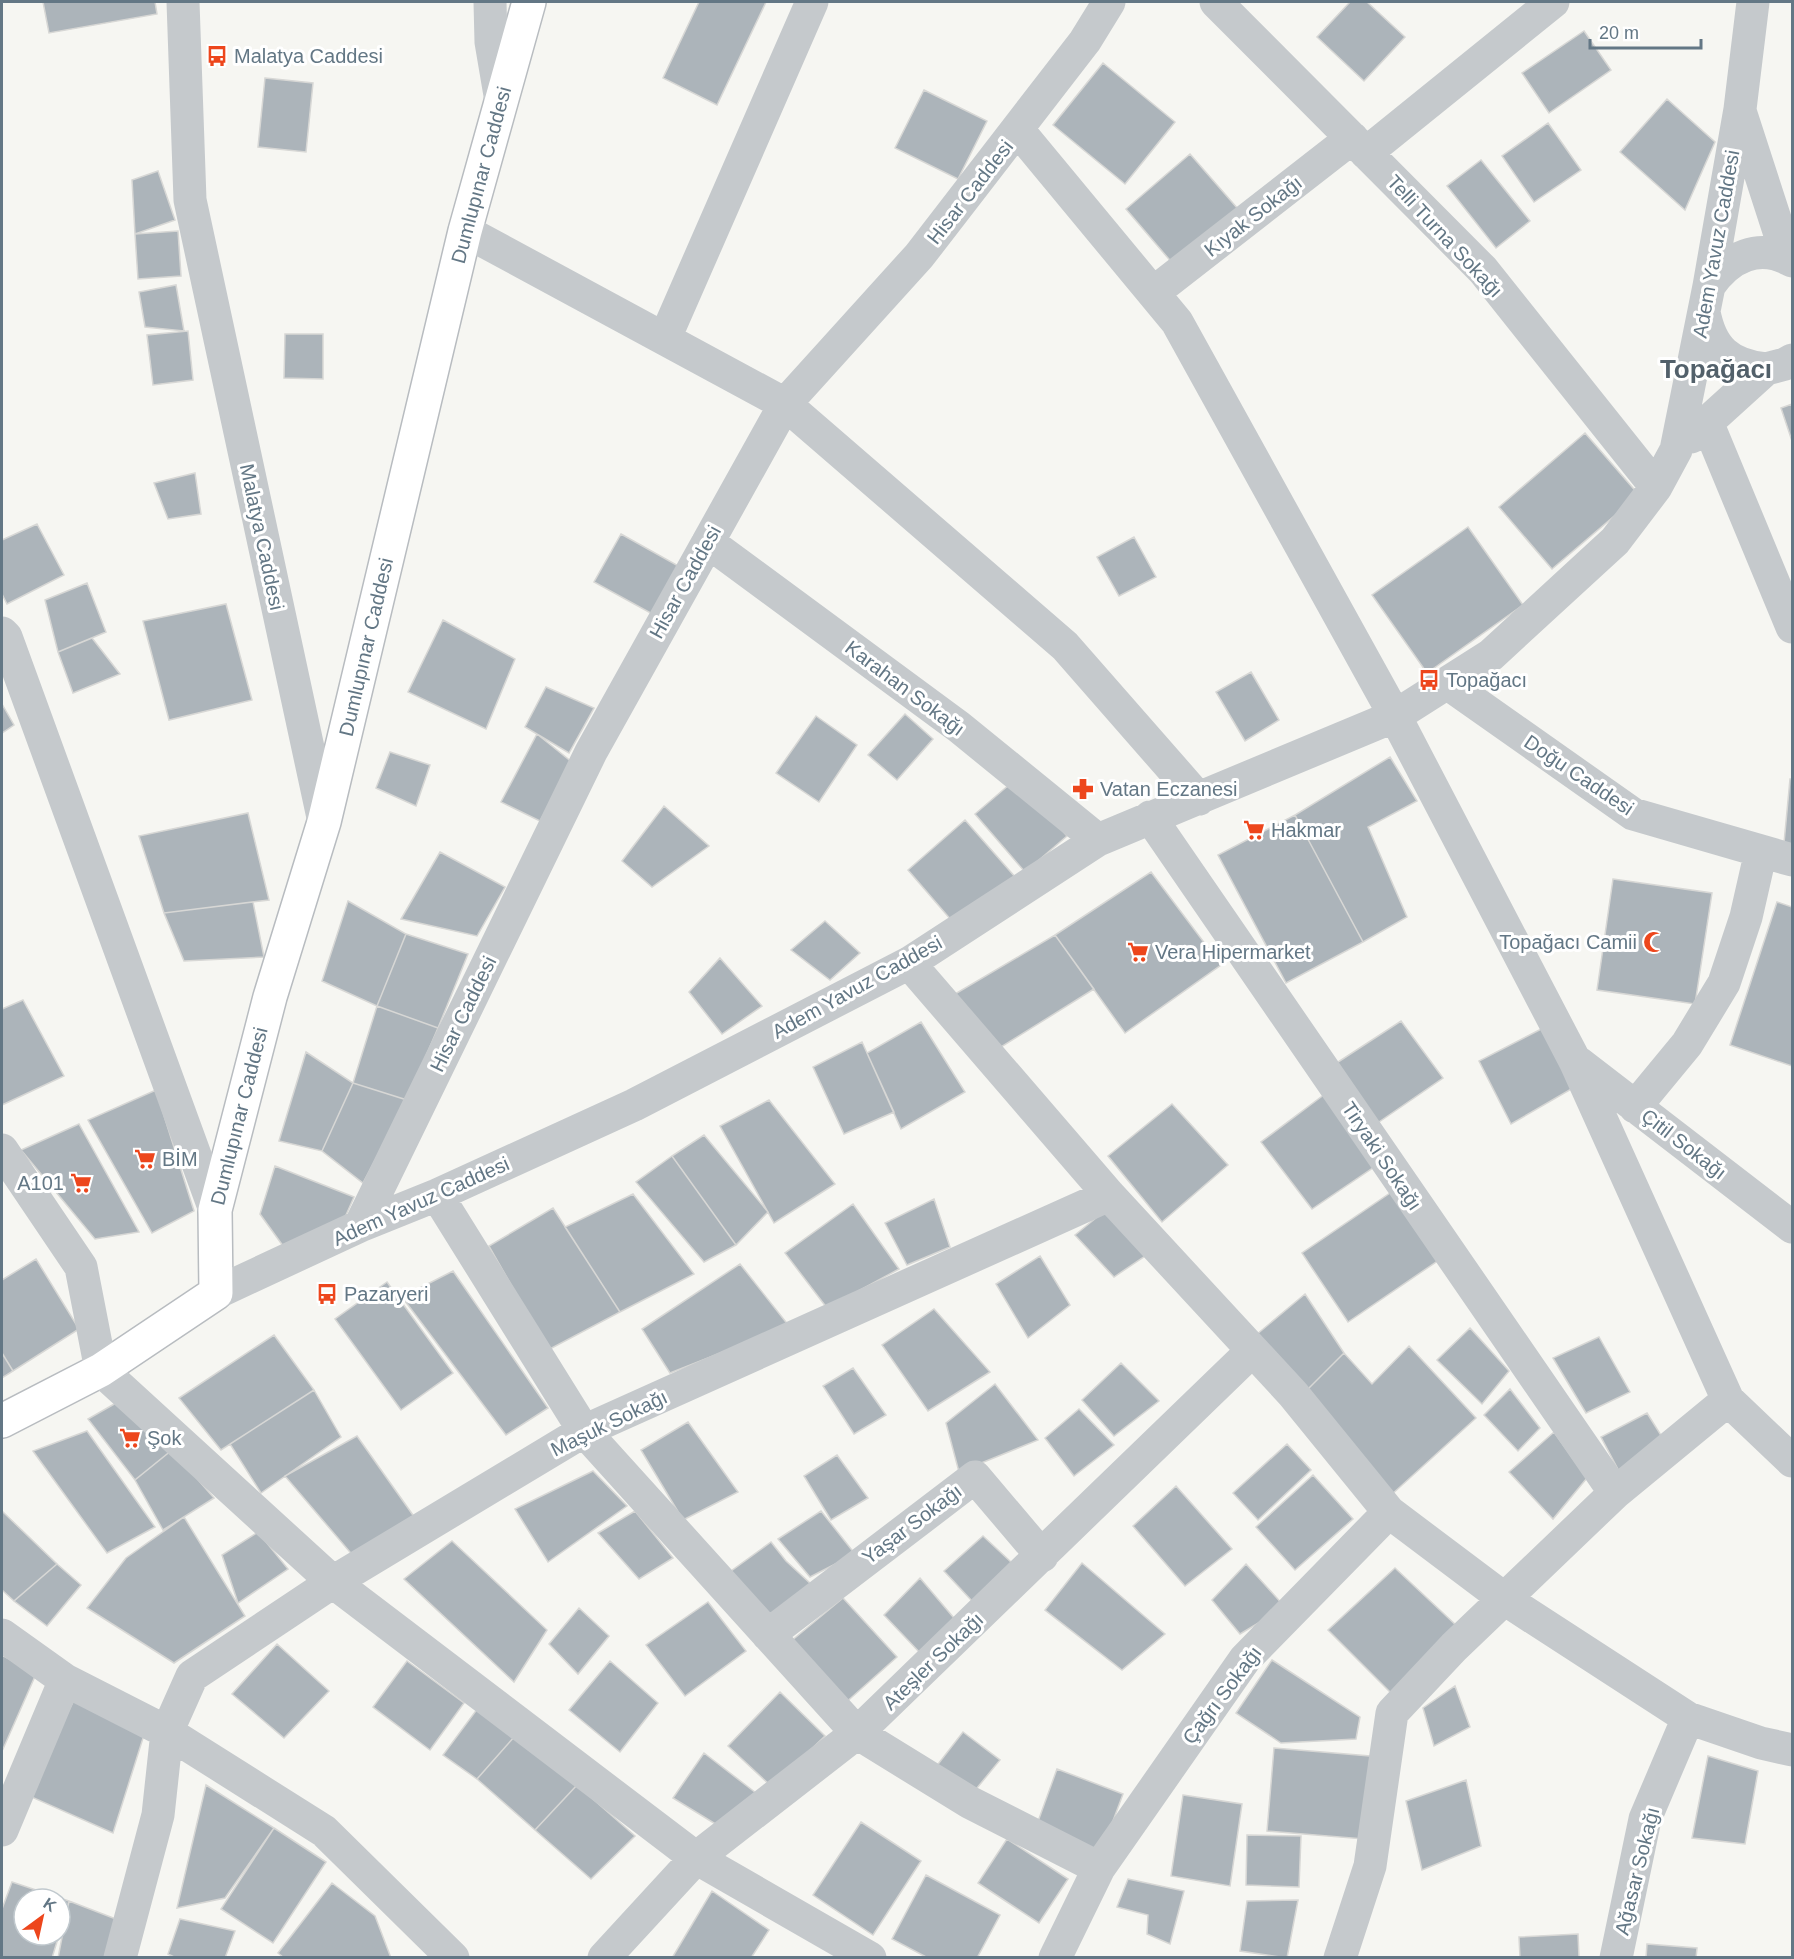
<svg xmlns="http://www.w3.org/2000/svg" width="1794" height="1959" font-family="Helvetica,sans-serif">
  <style>
    .building { fill: #acb4ba; stroke: #d7d7d5; stroke-width: 1.5 }
    .lines { fill: none; stroke-linecap: round; stroke-linejoin: round }
    .major-casing { stroke: #b8bcc0; stroke-width: 36 }
    .minor { stroke: #c5c9cc; stroke-width: 33 }
    .major { stroke: #fff; stroke-width: 33 }
    .labels { text-anchor: middle; stroke-width: 6; stroke-linejoin: round; paint-order: stroke }
    .poi-label { font-size: 20px; fill: #637785; stroke: #fff; text-anchor: start }
    .street-label { font-size: 20px; fill: #637785; stroke: #fff }
    .district-label { font-size: 26px; font-weight: bold; fill: #52606a; stroke: #fff }
  </style>
  <rect width="100%" height="100%" fill="#f6f6f2"/>
  <!-- building -->
  <path class="building" d="M43 2H155L157 14 49 33Z
    M699 2H766L717 105 663 78Z
    M1350 2H1367L1405 37 1364 81 1317 37Z
    M1584 31 1611 70 1549 113 1522 73Z
    M1103 63 1175 122 1125 184 1053 125Z
    M265 78 313 83 306 152 258 147Z
    M924 90 987 121 958 179 895 148Z
    M1667 99 1715 142 1685 210 1620 152Z
    M1548 123 1581 170 1534 202 1502 156Z
    M1190 154 1238 209 1174 265 1126 209Z
    M1481 160 1530 221 1496 248 1447 186Z
    M158 171 175 220 135 234 132 180Z
    M178 231 181 276 138 279 135 234Z
    M176 285 184 331 145 327 139 292Z
    M188 331 193 380 153 385 147 335Z
    M285 334H323V379L284 378Z
    M1792 404V441L1781 408Z
    M1585 433 1639 495 1552 569 1499 507Z
    M195 473 201 514 168 519 154 483Z
    M37 524 64 575 7 604 2 594V540Z
    M1468 527 1523 605 1427 673 1372 595Z
    M621 534 682 568 656 616 594 582Z
    M1134 537 1156 577 1119 596 1097 557Z
    M87 583 106 632 58 652 45 600Z
    M226 604 252 700 169 720 143 621Z
    M443 620 515 659 486 729 408 692Z
    M92 638 120 674 73 693 58 652Z
    M1251 672 1279 720 1245 741 1216 692Z
    M546 687 594 708 569 753 525 727Z
    M2 704 14 725 2 733Z
    M905 714 933 739 897 780 868 755Z
    M816 716 857 745 819 802 776 773Z
    M537 734 573 763 540 821 501 802Z
    M390 752 430 765 416 806 376 788Z
    M1390 757 1417 801 1368 827 1407 917 1363 942 1295 815Z
    M1017 778 1067 836 1025 872 975 814Z
    M1790 779H1792V844L1784 843Z
    M664 806 709 846 652 887 622 861Z
    M248 813 269 900 164 913 139 836Z
    M1295 815 1363 942 1286 983 1218 855Z
    M965 820 1016 878 958 928 908 870Z
    M440 852 505 887 477 936 401 919Z
    M1151 872 1221 965 1125 1033 1055 935Z
    M1613 879 1712 893 1695 1004 1597 990Z
    M348 901 406 934 377 1006 322 981Z
    M253 902 264 957 184 961 164 913Z
    M1777 902 1792 907V1066L1730 1045Z
    M825 921 860 953 830 980 791 950Z
    M406 934 468 954 438 1028 377 1006Z
    M1055 935 1094 989 993 1052 955 994Z
    M720 958 762 1006 722 1034 689 992Z
    M23 1000 64 1076 2 1105V1009Z
    M377 1006 438 1028 407 1100 353 1083Z
    M1401 1021 1443 1078 1376 1124 1335 1064Z
    M921 1022 965 1092 901 1129 867 1053Z
    M1549 1025 1580 1084 1511 1124 1479 1061Z
    M862 1042 894 1112 844 1134 813 1067Z
    M306 1052 353 1083 322 1151 279 1141Z
    M353 1083 407 1100 363 1183 322 1151Z
    M156 1090 194 1211 152 1233 88 1120Z
    M1329 1091 1380 1163 1312 1209 1261 1142Z
    M769 1100 835 1184 774 1223 720 1126Z
    M1172 1104 1228 1165 1162 1222 1108 1156Z
    M79 1124 139 1232 95 1239 21 1150Z
    M704 1135 768 1212 736 1245 672 1156Z
    M672 1156 736 1245 704 1262 636 1182Z
    M275 1166 354 1197 342 1224 286 1250 260 1214Z
    M1393 1191 1439 1260 1348 1322 1302 1253Z
    M633 1194 694 1274 620 1312 565 1227Z
    M934 1199 950 1247 907 1265 885 1223Z
    M853 1204 899 1269 827 1308 785 1253Z
    M553 1208 620 1312 548 1350 489 1246Z
    M1107 1209 1145 1256 1114 1277 1075 1235Z
    M1040 1256 1070 1305 1028 1338 996 1284Z
    M36 1259 79 1329 13 1371 2 1353V1280Z
    M740 1264 789 1326 670 1373 642 1329Z
    M453 1271 548 1408 506 1435 402 1297Z
    M387 1282 453 1373 401 1410 335 1319Z
    M1305 1294 1344 1353 1305 1392 1256 1335Z
    M934 1309 990 1372 928 1411 882 1345Z
    M1470 1328 1509 1371 1482 1404 1437 1360Z
    M274 1335 314 1390 221 1450 179 1398Z
    M1599 1337 1630 1392 1586 1413 1553 1358Z
    M1409 1346 1476 1418 1390 1496 1305 1392 1344 1353 1372 1384Z
    M2 1353 13 1371 2 1378Z
    M1121 1363 1159 1401 1114 1436 1082 1400Z
    M853 1368 886 1415 854 1434 823 1386Z
    M995 1384 1038 1440 959 1472 946 1423Z
    M1510 1389 1540 1428 1518 1451 1484 1415Z
    M314 1390 341 1437 261 1493 230 1444Z
    M123 1399 172 1450 135 1480 88 1419Z
    M1079 1409 1114 1445 1074 1476 1045 1438Z
    M1647 1413 1664 1440 1621 1475 1601 1437Z
    M688 1422 738 1492 683 1520 641 1450Z
    M87 1431 155 1527 107 1553 33 1451Z
    M1554 1432 1587 1478 1553 1519 1509 1472Z
    M357 1436 415 1518 361 1565 285 1476Z
    M1287 1444 1311 1470 1258 1520 1233 1493Z
    M172 1450 214 1498 163 1530 135 1480Z
    M837 1455 868 1498 831 1520 804 1476Z
    M593 1471 627 1506 548 1562 515 1509Z
    M1313 1475 1353 1519 1295 1570 1256 1527Z
    M1176 1486 1232 1549 1185 1586 1133 1526Z
    M635 1511 673 1558 639 1579 598 1533Z
    M821 1511 855 1554 810 1577 778 1539Z
    M3 1512 57 1564 14 1601 2 1590V1514Z
    M184 1517 245 1616 174 1663 87 1608 126 1558Z
    M258 1532 288 1569 238 1603 222 1555Z
    M983 1536 1012 1563 972 1601 944 1571Z
    M452 1541 547 1630 514 1682 404 1579Z
    M771 1542 786 1561 812 1585 762 1621 727 1574Z
    M1082 1563 1165 1634 1122 1670 1045 1610Z
    M57 1564 81 1585 47 1626 14 1601Z
    M1246 1564 1285 1607 1240 1634 1212 1600Z
    M1395 1568 1459 1628 1391 1693 1328 1630Z
    M920 1578 959 1624 923 1656 884 1615Z
    M843 1598 897 1657 843 1705 790 1642Z
    M708 1602 746 1651 685 1696 646 1645Z
    M579 1608 609 1636 578 1674 549 1644Z
    M277 1644 329 1691 284 1738 232 1694Z
    M2 1655 36 1674 3 1749 2 1748Z
    M1272 1660 1360 1717 1356 1739 1281 1743 1236 1713Z
    M407 1661 464 1703 430 1750 373 1707Z
    M610 1661 658 1703 620 1752 569 1710Z
    M1455 1686 1470 1727 1434 1746 1423 1708Z
    M780 1692 825 1736 772 1787 728 1746Z
    M74 1700 144 1735 113 1833 27 1795Z
    M478 1708 514 1737 477 1779 443 1755Z
    M963 1732 1000 1760 972 1794 935 1768Z
    M514 1737 577 1785 535 1830 477 1779Z
    M1274 1748 1370 1756 1364 1839 1267 1831Z
    M704 1753 756 1793 722 1828 673 1798Z
    M1708 1756 1758 1771 1745 1844 1692 1838Z
    M1057 1769 1123 1794 1101 1853 1036 1827Z
    M1466 1780 1481 1846 1422 1870 1406 1801Z
    M206 1785 274 1828 225 1898 177 1908Z
    M577 1785 635 1836 591 1879 535 1830Z
    M1183 1795 1242 1804 1230 1886 1171 1876Z
    M861 1822 921 1861 873 1935 813 1895Z
    M274 1828 326 1862 273 1943 221 1909Z
    M1247 1835 1301 1836 1299 1887 1246 1885Z
    M1007 1839 1068 1879 1039 1923 978 1883Z
    M926 1875 1000 1915 977 1958H928L892 1939Z
    M1128 1879 1184 1891 1170 1944 1147 1934 1148 1915 1117 1907Z
    M12 1882 69 1901 60 1932V1899H24V1935H59L52 1958H2V1909Z
    M332 1883 375 1916 391 1958H284L278 1953Z
    M712 1891 769 1930 751 1958H672Z
    M1298 1900 1287 1958 1240 1951 1247 1901Z
    M69 1901 121 1921 109 1958H58Z
    M180 1919 235 1931 225 1958H176L168 1954Z
    M1578 1934 1579 1958H1520L1519 1937Z
    M1647 1944 1697 1948 1696 1958H1646Z"/>
  <g class="lines">
    <defs>
      <path id="major" d="M2 1421 101 1370 216 1293 215 1210 270 997 324 822 465 231 529 2"/>
    </defs>
    <!-- major casing -->
    <use href="#major" class="major-casing"/>
    <!-- minor -->
    <path class="minor" d="M183 2 190 200 324 822
      M490 2 491 42 501 101
      M1216 2 1483 270 1656 487
      M1741 114 1788 259
      M1018 130 1177 322 1395 716 1575 1061 1728 1400 1792 1461
      M1366 153 1553 2
      M465 231 785 404 1065 646 1199 799
      M1709 286C1729 257 1759 242 1792 261
      M1153 293 1352 138
      M1704 312C1711 349 1729 365 1766 369
      M665 338 812 2
      M1707 422 1792 627
      M1691 437 1766 369 1785 364 1792 360
      M708 542 959 727 1098 840
      M2 633 6 637 215 1210
      M1447 683 1633 814 1792 860
      M1150 817 1615 1493
      M909 963 1109 1195 1293 1394 1389 1512 1506 1600 1688 1718 1761 1743 1792 1750
      M1579 1063 1792 1227
      M1635 1107 1687 1044 1724 983 1746 917 1761 851
      M2 1150 81 1267 101 1370 333 1582 696 1858 870 1958
      M437 1195 584 1431 857 1733 969 1802 1099 1868 1055 1958
      M360 1226 591 752 785 404 919 256 1085 41 1109 2
      M216 1293 360 1226 437 1195 634 1105 909 963 1098 840 1395 716 1491 655 1615 541 1656 487 1676 450 1709 286 1740 109 1753 2
      M2 1635 65 1680 167 1732 324 1831 453 1958
      M768 1635 975 1477 1042 1556
      M2 1830 65 1680
      M1099 1868 1245 1659 1389 1512
      M120 1958 158 1815 167 1732 192 1676 333 1582 584 1431 1109 1195
      M604 1958 696 1858 857 1733 1252 1351
      M1340 1958 1370 1866 1392 1713 1454 1647 1615 1493 1728 1400
      M1616 1958 1645 1819 1688 1718"/>
    <!-- major -->
    <use href="#major" class="major"/>
  </g>
  <!-- icons -->
  <defs>
    <symbol id="bus-bare" viewBox="-9 -9 18 18"><path d="M-5-6H5V4H4V6H2V4H-2V6H-4V4H-5ZM-3.5-4V0h7V-4ZM-3.5 1.2v1.5H-2V1.2ZM2 1.2v1.5H3.5V1.2Z" fill="#ed461c" stroke="#fff" stroke-width="2.5" paint-order="stroke"/></symbol>
    <symbol id="pharmacy-bare" viewBox="-9 -9 18 18"><path d="M-2-6h4v4h4v4h-4v4h-4v-4h-4v-4h4Z" fill="#ed461c" stroke="#fff" stroke-width="2.5" paint-order="stroke"/></symbol>
    <symbol id="supermarket-bare" viewBox="-9 -9 18 18"><path d="M-6-5.5h2.5l.6 2H6L4.5 2H-2.5L-4.4-4H-6ZM-1.5 3.2a1.3 1.3 0 1 0 .1 0ZM3 3.2a1.3 1.3 0 1 0 .1 0Z" fill="#ed461c" stroke="#fff" stroke-width="2.5" paint-order="stroke"/></symbol>
    <symbol id="mosque-bare" viewBox="-9 -9 18 18"><path d="M3.5-4.9A6 6 0 1 0 3.5 4.9A5 5 0 1 1 3.5-4.9Z" fill="#ed461c" stroke="#fff" stroke-width="2.5" paint-order="stroke"/></symbol>
  </defs>
  <g fill-rule="evenodd">
    <use href="#bus-bare" x="202" y="41" width="30" height="30"/>
    <use href="#bus-bare" x="1414" y="665" width="30" height="30"/>
    <use href="#pharmacy-bare" x="1068" y="774" width="30" height="30"/>
    <use href="#supermarket-bare" x="1239" y="815" width="30" height="30"/>
    <use href="#mosque-bare" x="1639" y="927" width="30" height="30"/>
    <use href="#supermarket-bare" x="1123" y="937" width="30" height="30"/>
    <use href="#supermarket-bare" x="130" y="1144" width="30" height="30"/>
    <use href="#supermarket-bare" x="66" y="1168" width="30" height="30"/>
    <use href="#bus-bare" x="312" y="1279" width="30" height="30"/>
    <use href="#supermarket-bare" x="115" y="1423" width="30" height="30"/>
  </g>
  <g class="labels">
    <!-- poi labels -->
    <g class="poi-label">
      <text x="234" y="63">Malatya Caddesi</text>
      <text x="1446" y="687">Topağacı</text>
      <text x="1100" y="796">Vatan Eczanesi</text>
      <text x="1271" y="837">Hakmar</text>
      <text x="1637" y="949" text-anchor="end">Topağacı Camii</text>
      <text x="1155" y="959">Vera Hipermarket</text>
      <text x="162" y="1166">BİM</text>
      <text x="64" y="1190" text-anchor="end">A101</text>
      <text x="344" y="1301">Pazaryeri</text>
      <text x="147" y="1445">Şok</text>
    </g>
    <!-- street labels -->
    <g class="street-label">
      <text transform="translate(481 175) rotate(-75)" y="7">Dumlupınar Caddesi</text>
      <text transform="translate(970 192) rotate(-52)" y="7">Hisar Caddesi</text>
      <text transform="translate(1253 216) rotate(-38)" y="7">Kıyak Sokağı</text>
      <text transform="translate(1445 236) rotate(47)" y="7">Telli Turna Sokağı</text>
      <text transform="translate(1716 244) rotate(-80)" y="7">Adem Yavuz Caddesi</text>
      <text transform="translate(262 537) rotate(78)" y="7">Malatya Caddesi</text>
      <text transform="translate(685 582) rotate(-61)" y="7">Hisar Caddesi</text>
      <text transform="translate(366 647) rotate(-77)" y="7">Dumlupınar Caddesi</text>
      <text transform="translate(905 688) rotate(37)" y="7">Karahan Sokağı</text>
      <text transform="translate(1579 775) rotate(34)" y="7">Doğu Caddesi</text>
      <text transform="translate(857 987) rotate(-29)" y="7">Adem Yavuz Caddesi</text>
      <text transform="translate(463 1014) rotate(-64)" y="7">Hisar Caddesi</text>
      <text transform="translate(239 1116) rotate(-76)" y="7">Dumlupınar Caddesi</text>
      <text transform="translate(1684 1144) rotate(38)" y="7">Çitil Sokağı</text>
      <text transform="translate(1382 1156) rotate(56)" y="7">Tiryaki Sokağı</text>
      <text transform="translate(421 1201) rotate(-24)" y="7">Adem Yavuz Caddesi</text>
      <text transform="translate(609 1423) rotate(-26)" y="7">Maşuk Sokağı</text>
      <text transform="translate(912 1524) rotate(-37)" y="7">Yaşar Sokağı</text>
      <text transform="translate(933 1661) rotate(-44)" y="7">Ateşler Sokağı</text>
      <text transform="translate(1222 1695) rotate(-53)" y="7">Çağrı Sokağı</text>
      <text transform="translate(1637 1871) rotate(-76)" y="7">Ağasar Sokağı</text>
    </g>
    <!-- district labels -->
    <g class="district-label">
      <text x="1716" y="378">Topağacı</text>
    </g>
  </g>
  <!-- border -->
  <rect width="1794" height="1959" fill="none" stroke="#637785" stroke-width="6"/>
  <!-- north arrow -->
  <g transform="translate(42 1917) rotate(33)"><circle r="28" fill="#ffffff" stroke="#c1c9ce" stroke-width="1.5"/>
  <path d="M0-4.5L10 22L0 15L-10 22Z" fill="#ed461c"/>
  <text y="-9" font-size="16" font-weight="bold" text-anchor="middle" fill="#637785">K</text>
  </g>
  <!-- scale -->
  <path d="M1590 39v9h111v-9" fill="none" stroke="#637785" stroke-width="3"/>
  <text x="1599" y="39" font-size="18" fill="#637785" stroke="#ffffff" stroke-width="4.5" paint-order="stroke">20 m</text>
</svg>
